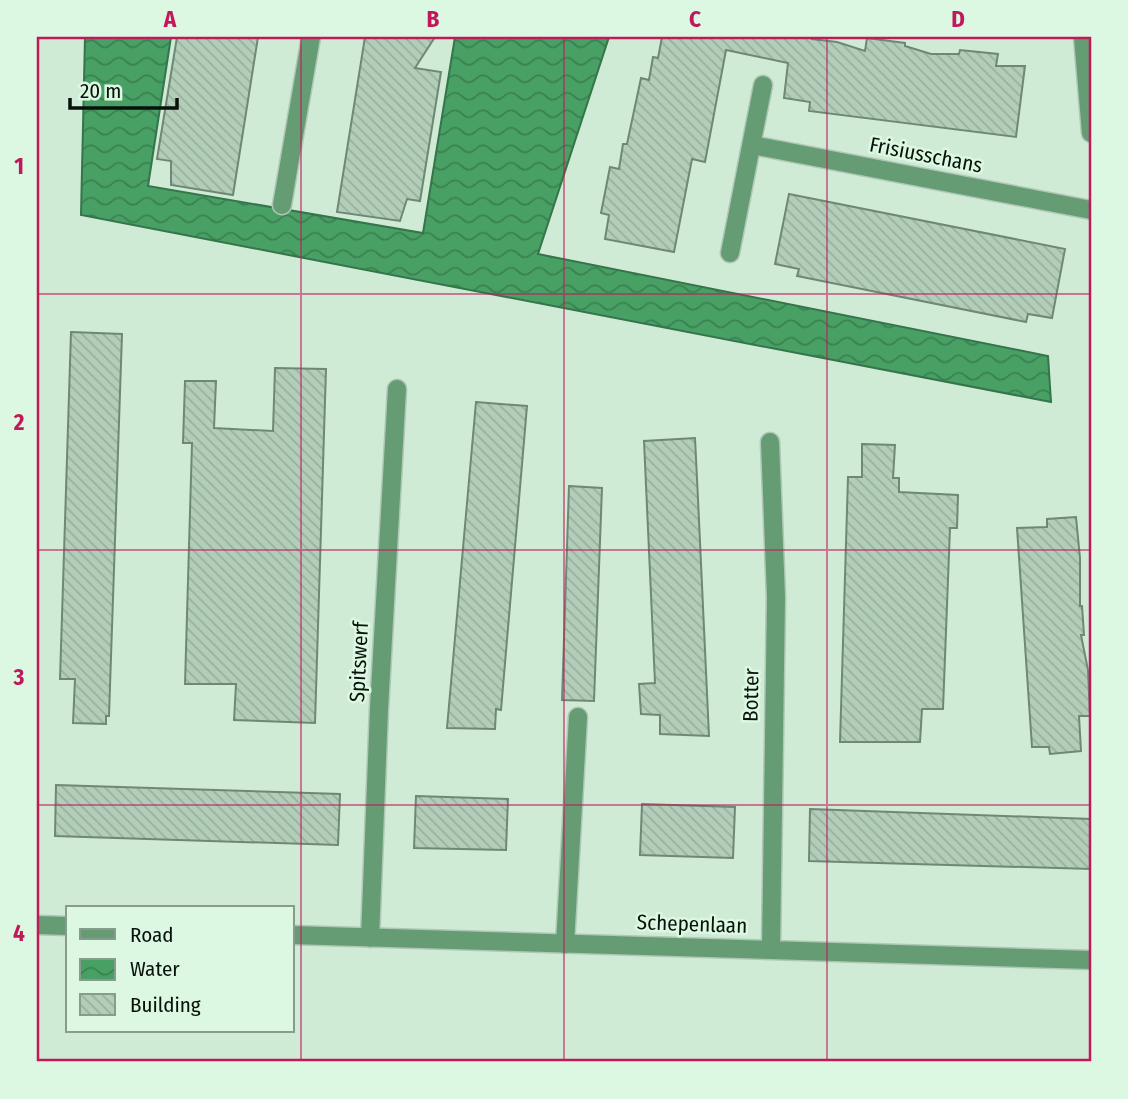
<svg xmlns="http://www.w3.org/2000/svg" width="1128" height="1099" font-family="'Fira Sans Condensed',sans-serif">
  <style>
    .water { fill: url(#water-waves); stroke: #35754a; stroke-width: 2 }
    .building { fill: url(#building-back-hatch); stroke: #6f8875; stroke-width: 2 }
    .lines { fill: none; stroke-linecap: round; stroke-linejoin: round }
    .service-casing { stroke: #afc8b5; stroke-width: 21 }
    .minor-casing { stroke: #afc8b5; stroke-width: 21 }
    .service { stroke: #669c74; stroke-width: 18 }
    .minor { stroke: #669c74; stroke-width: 18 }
    .grid { fill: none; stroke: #c2185b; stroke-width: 2; stroke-opacity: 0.55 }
    .labels { text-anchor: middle; stroke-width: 5; stroke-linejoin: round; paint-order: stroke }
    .street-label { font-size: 21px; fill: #08110a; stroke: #dcf8e2 }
    .neatline { fill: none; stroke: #c2185b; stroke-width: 2.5 }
    .grid-label { font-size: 23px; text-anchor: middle; font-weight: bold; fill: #c2185b }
  </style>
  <defs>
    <pattern id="water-waves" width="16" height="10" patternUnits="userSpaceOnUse" patternTransform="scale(1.75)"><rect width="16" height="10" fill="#48a065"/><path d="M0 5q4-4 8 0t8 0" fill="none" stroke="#3a8151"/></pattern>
    <pattern id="building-back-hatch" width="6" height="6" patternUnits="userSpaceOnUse" patternTransform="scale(1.75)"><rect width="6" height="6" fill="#b2ceb9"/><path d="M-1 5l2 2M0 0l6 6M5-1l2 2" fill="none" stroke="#98b09e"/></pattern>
  </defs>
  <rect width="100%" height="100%" fill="#cfebd5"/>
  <!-- water -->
  <path class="water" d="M85 37H171L148 186 423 233 455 37H609L538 254 1048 356 1051 402 81 215Z"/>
  <!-- building -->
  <path class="building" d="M177 37H258L233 195 171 185V161L157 159Z
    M365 37H435L415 68 441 72 420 201 407 199 400 221 337 212Z
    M662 37H812V39L837 42 865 51 867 38 905 43V46L931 54H959L960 50 998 54 996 66H1025L1016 137 809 111 810 102 784 98 788 63 726 50 705 162 692 159 674 252 605 239 609 215 601 213 610 167 619 169 623 144H627L641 78 649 80 653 57 658 58Z
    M789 194 1065 249 1052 318 1028 314 1026 322 797 276 799 269 775 264Z
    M71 332 122 334 109 716H106V724L73 723 75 679H60Z
    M275 368 326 369 315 723 234 720 236 684H185L192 443H183L185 381H216L214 428 273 431Z
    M476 402 527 406 501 710 496 709 495 729 447 728Z
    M695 438 698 499 709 736 660 734V715L641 714 639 684 655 683 644 441Z
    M862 444 895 445 893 478H899V492L958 495 957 528H950L943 709H922L920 742H840L848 477H862Z
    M569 486 602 488 594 701 562 700Z
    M1076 517 1080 558V606H1082L1084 635H1081L1088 670 1090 716H1079L1081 751 1050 754 1049 747H1032L1017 528 1047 527V519Z
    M56 785 340 794 338 845 55 836Z
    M416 796 508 799 506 850 414 848Z
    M642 804 735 807 733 858 640 855Z
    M810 809 1091 819V869L809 861Z"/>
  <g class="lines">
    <defs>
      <path id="service" d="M565 944 578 717"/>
      <path id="minor" d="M1083 37 1091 133
        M752 145 1091 210
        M282 205 311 37
        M730 253 763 85
        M770 442 776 597 771 949
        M37 925 68 926
        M292 935 1091 960
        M370 938 379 709 397 389"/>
    </defs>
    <!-- service casing -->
    <use href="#service" class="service-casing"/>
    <!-- minor casing -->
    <use href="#minor" class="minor-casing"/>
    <!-- service -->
    <use href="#service" class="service"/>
    <!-- minor -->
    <use href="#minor" class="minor"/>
  </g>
  <!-- grid -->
  <path class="grid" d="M301 37V1062M564 37V1062M827 37V1062M37 294H1091M37 550H1091M37 805H1091"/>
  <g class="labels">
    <!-- street labels -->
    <g class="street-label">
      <text transform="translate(926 155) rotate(11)" y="7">Frisiusschans</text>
      <text transform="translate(359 662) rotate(-87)" y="7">Spitswerf</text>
      <text transform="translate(751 695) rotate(-89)" y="7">Botter</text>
      <text transform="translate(692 924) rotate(2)" y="7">Schepenlaan</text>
    </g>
  </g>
  <!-- border -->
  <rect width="1128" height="1099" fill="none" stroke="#dcf8e2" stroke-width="77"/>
  <!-- legend -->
  <rect x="66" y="906" width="228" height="126" fill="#dcf8e2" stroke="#879c8c" stroke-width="2"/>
  <rect x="80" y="929" width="35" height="10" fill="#669c74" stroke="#879c8c" stroke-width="2"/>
  <text x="130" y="942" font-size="21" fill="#08110a">Road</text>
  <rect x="80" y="959" width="35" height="21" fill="url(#water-waves)" stroke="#879c8c" stroke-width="2"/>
  <text x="130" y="976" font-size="21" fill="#08110a">Water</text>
  <rect x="80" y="994" width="35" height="21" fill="url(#building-back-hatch)" stroke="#879c8c" stroke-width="2"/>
  <text x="130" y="1012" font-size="21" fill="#08110a">Building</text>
  <!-- scale -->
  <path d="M70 98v10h107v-10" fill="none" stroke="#08110a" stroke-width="3.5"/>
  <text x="80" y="98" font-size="21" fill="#08110a" stroke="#dcf8e2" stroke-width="5" paint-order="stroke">20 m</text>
  <rect x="38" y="38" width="1052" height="1022" class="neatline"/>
  <g class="grid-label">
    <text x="170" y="27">A</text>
    <text x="433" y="27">B</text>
    <text x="695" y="27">C</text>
    <text x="958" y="27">D</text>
    <text x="19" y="174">1</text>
    <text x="19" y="430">2</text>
    <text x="19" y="685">3</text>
    <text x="19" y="941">4</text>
  </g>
</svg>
